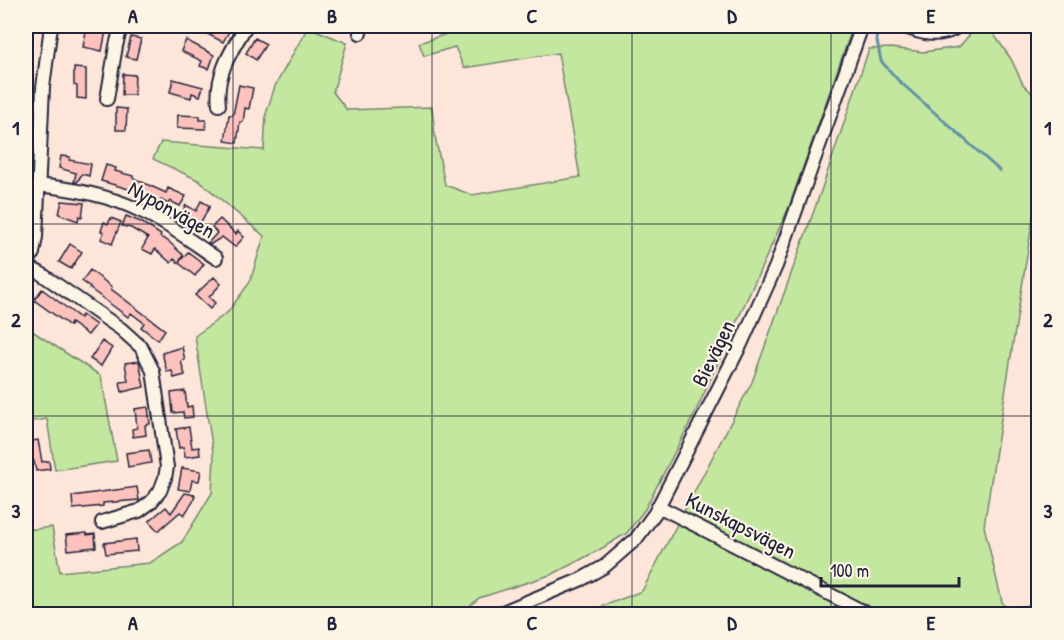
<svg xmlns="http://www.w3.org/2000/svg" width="1064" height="640" font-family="'Patrick Hand',sans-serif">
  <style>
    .green { fill: #c4e7a0; stroke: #73846e; stroke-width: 1.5 }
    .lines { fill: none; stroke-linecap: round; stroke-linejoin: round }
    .stream { stroke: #6292a3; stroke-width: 3 }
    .building { fill: #fec2be; stroke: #22223b; stroke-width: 1.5 }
    .minor-casing { stroke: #22223b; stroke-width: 16 }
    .minor { stroke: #fcf5e5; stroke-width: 12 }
    .grid { fill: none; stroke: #22223b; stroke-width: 1.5; stroke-opacity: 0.55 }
    .labels { text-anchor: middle; stroke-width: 4.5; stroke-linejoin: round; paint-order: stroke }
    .street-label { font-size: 22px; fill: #22223b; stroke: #fcf5e5 }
    .neatline { fill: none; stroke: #22223b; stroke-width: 2 }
    .grid-label { font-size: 20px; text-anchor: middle; font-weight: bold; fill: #22223b }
  </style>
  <rect width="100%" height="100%" fill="#fde6d9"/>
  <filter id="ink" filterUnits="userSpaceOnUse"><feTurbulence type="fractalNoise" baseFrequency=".0167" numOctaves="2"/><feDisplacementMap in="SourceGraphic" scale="12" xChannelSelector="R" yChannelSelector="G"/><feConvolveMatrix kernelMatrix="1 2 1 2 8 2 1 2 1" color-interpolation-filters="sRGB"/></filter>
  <g filter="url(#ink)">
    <!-- green -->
    <path class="green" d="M471 26H853L789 207 695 413 645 509 627 533 599 550 553 574 479 598 460 614H26V530L52 527 60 572 150 563 182 542 212 493 214 458 195 336 228 312 250 282 264 236 198 180 153 159 161 142 264 150 266 114 275 86 308 27 347 43 333 92 347 110 432 107 435 136 445 185 472 195 580 177 558 53 464 68 455 47 424 56 419 43Z
      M977 26H988L1011 59 1023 84 1033 94H1038V186L984 526 1002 602 1010 614H588L601 607 642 591 752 382 820 194 869 49 891 48 923 52 959 47Z
      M26 327 101 376 117 461 55 470 47 419 26 422Z"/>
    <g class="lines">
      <!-- stream -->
      <path class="stream" d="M874 26 881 61 898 80 1000 171"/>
    </g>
    <!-- building -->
    <path class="building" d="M87 26H107L102 51 83 47Z
      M192 26H232L223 42Z
      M131 37 141 39 136 59 126 57Z
      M255 38 266 44 256 60 246 53Z
      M186 40 214 55 209 69 200 66 202 61 181 51Z
      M74 68 86 69V99L77 98V86L74 85Z
      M123 74 135 75 134 95H122Z
      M173 79 203 87 200 96 192 93 191 98 170 92Z
      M239 85 253 88 249 109 245 108 243 122H240L237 143 225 141 229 115H233Z
      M116 108 127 109 126 130H116Z
      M178 115 200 116V120H206V129L177 128Z
      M61 156 70 157 69 160 91 164 89 176 82 174 77 182H74L76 173 59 168Z
      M106 165 116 168 115 171 133 176V178L166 193 168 188 186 196 180 206 170 201 168 204 161 200 159 204 138 194 139 192 101 181Z
      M62 201 84 203 82 217 79 216 78 221 59 214Z
      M201 201 210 206 199 225 180 216 186 205 196 211Z
      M126 216 141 222 161 235 160 237 168 241 183 255 179 262 188 252 204 264 195 276 174 259 171 263 155 249 152 254 142 249 148 238 131 228 122 226Z
      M111 218 121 222 112 244 101 239 104 232 101 231 104 222 108 224Z
      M220 219 236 234 238 231 244 237 235 247 222 237 211 244 208 243 217 233 212 227Z
      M70 244 82 252 71 269 59 262Z
      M90 270 112 287 111 289 165 330 158 340 141 327 144 323 131 313 128 317 89 288 90 287 82 281Z
      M214 277 221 284 209 297 215 303 210 309 195 295Z
      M42 289 80 318 82 315 96 325 88 335 71 323 70 326 34 300Z
      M102 341 112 348 101 366 90 359Z
      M182 347 185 360 181 361 185 375 174 378 172 371 167 372 162 353Z
      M139 361 144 387 122 392 120 382 128 381 125 363Z
      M185 391 187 407 192 406 193 417 184 418 183 412 173 413 171 393Z
      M148 407 150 424 145 425 146 435 133 437 132 429 137 428 135 409Z
      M189 427 192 448 199 447 200 455 185 457 184 447 179 448 176 429Z
      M38 440 42 462 49 461 50 469 36 471 34 461 26 462V442Z
      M149 450 151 463 128 467 126 453Z
      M182 468 201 471 199 481 192 480 190 491 178 489Z
      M137 487 139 500 103 503V506L73 509 72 496Z
      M185 493 195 495 193 502 184 515 180 512 158 531 149 521 166 507 171 513Z
      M87 533V535L95 534 96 547 68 550 66 535Z
      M136 539 137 551 106 554 104 543Z"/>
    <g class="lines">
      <defs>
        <path id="minor" d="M903 26C919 33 937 38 954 29
          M360 33 361 26
          M107 99 116 46 121 26
          M219 105C215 75 231 51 246 26
          M37 185C73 189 108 195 141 211 168 223 192 242 216 258
          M26 266 40 273 121 329 141 347 153 371 165 453 167 467 165 478 160 491 151 502 139 511 102 522
          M26 266 33 253 36 237 43 87 51 26
          M658 506 868 614
          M498 614 582 579 605 566 636 539 655 513 741 344 776 266 862 26
          M1019 614 1038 612"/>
      </defs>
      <!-- minor casing -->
      <use href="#minor" class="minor-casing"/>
      <!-- minor -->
      <use href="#minor" class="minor"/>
    </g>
  </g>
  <!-- grid -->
  <path class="grid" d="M233 26V614M432 26V614M632 26V614M831 26V614M26 224H1038M26 416H1038"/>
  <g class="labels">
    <!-- street labels -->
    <g class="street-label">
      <text transform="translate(172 209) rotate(29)" y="8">Nyponvägen</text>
      <text transform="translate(713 353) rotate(-64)" y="8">Bievägen</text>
      <text transform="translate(741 525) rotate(27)" y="8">Kunskapsvägen</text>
    </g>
  </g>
  <!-- margin -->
  <rect width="1064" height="640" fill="none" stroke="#fcf5e5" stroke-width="66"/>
  <!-- scale -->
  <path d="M821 577v9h138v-9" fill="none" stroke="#22223b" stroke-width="3"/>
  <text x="830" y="577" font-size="18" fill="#22223b" stroke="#fcf5e5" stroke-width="4.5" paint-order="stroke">100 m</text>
  <rect x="33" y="33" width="998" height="574" class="neatline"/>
  <g class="grid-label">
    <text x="133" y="23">A</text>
    <text x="332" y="23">B</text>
    <text x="532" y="23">C</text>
    <text x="732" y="23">D</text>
    <text x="931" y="23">E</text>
    <text x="16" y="135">1</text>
    <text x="1048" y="135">1</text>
    <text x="16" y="327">2</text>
    <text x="1048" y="327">2</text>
    <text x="16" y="518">3</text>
    <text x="1048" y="518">3</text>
    <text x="133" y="630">A</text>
    <text x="332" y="630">B</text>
    <text x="532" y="630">C</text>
    <text x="732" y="630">D</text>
    <text x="931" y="630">E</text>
  </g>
</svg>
